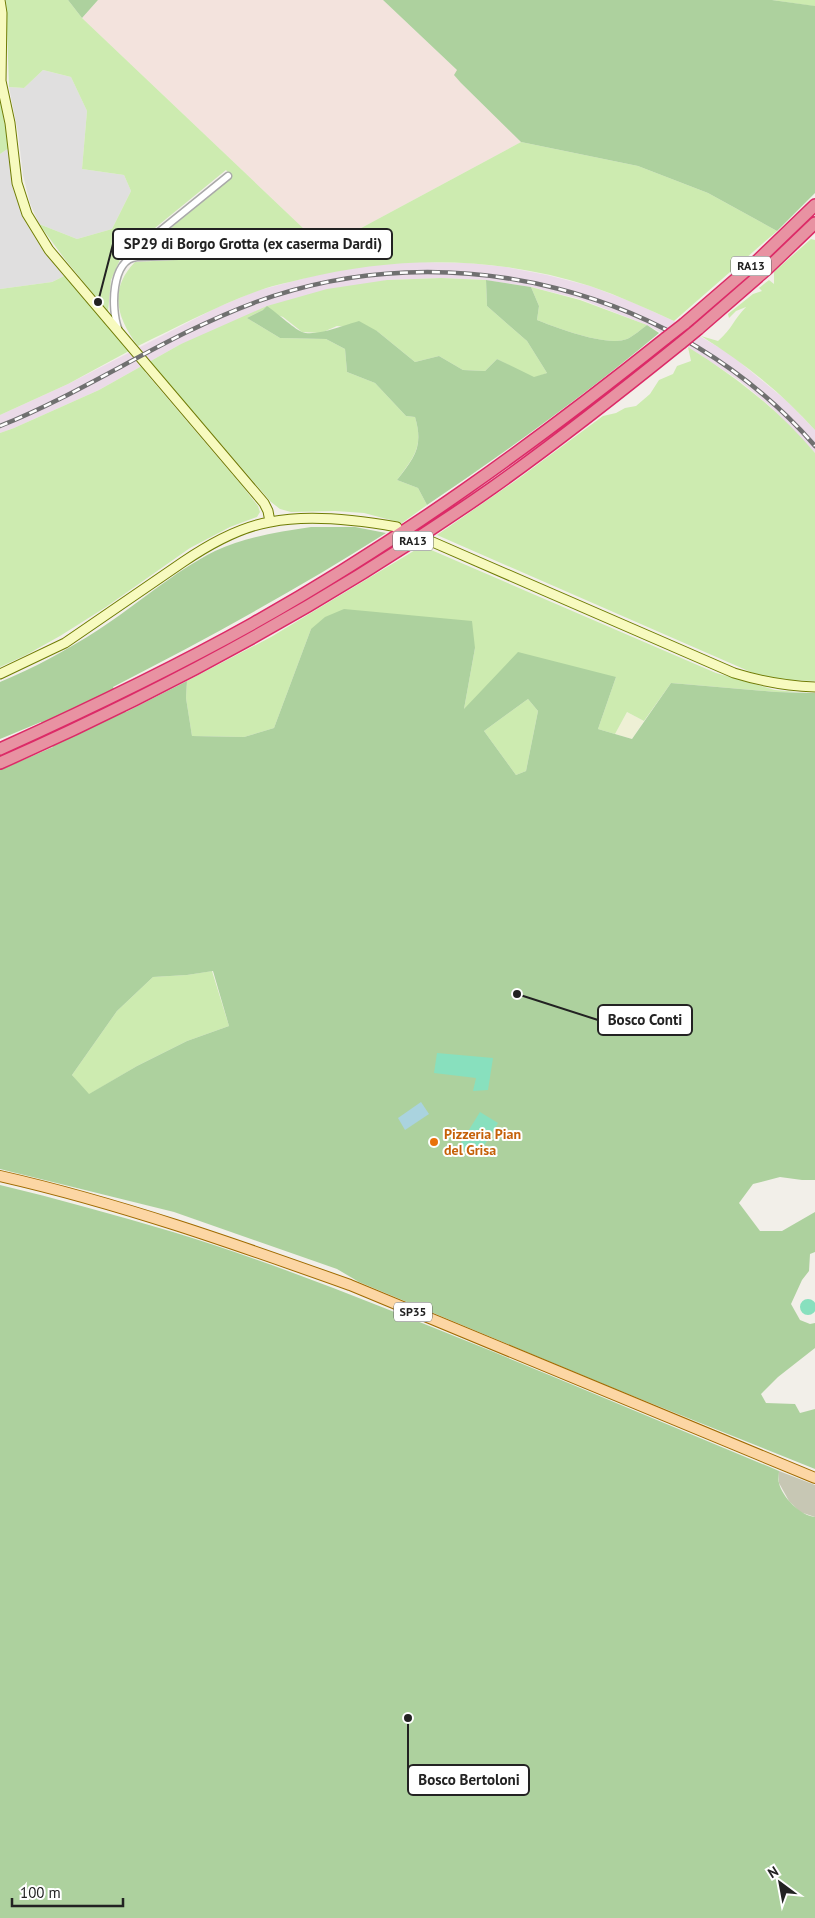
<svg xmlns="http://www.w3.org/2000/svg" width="815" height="1918" font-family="'PT Sans',sans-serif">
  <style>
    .residential { fill: #e0dfdf }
    .industrial { fill: #ebdbe8 }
    .military { fill: #f3e3dd }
    .construction { fill: #c7c7b4 }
    .farmland { fill: #eef0d5 }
    .grass { fill: #cdebb0 }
    .forest { fill: #add19e; fill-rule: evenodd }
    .pitch { fill: #88e0be }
    .water { fill: #aad3df }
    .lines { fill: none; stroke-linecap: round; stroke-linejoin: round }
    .street-casing { stroke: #a9a9a9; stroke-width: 9 }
    .secondary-casing { stroke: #707d05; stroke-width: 11 }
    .primary-casing { stroke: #a06b00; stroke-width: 12 }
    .highway-casing { stroke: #dc2a67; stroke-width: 14 }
    .street { stroke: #fff; stroke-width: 6 }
    .secondary { stroke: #f7fabf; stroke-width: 9 }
    .primary { stroke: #fcd6a4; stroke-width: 10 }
    .highway { stroke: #e892a2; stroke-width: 11 }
    .rail-casing { stroke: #707070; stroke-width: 4.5 }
    .rail { stroke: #fff; stroke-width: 2.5; stroke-dasharray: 8; stroke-linecap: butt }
    .highway-bridge-casing { stroke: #dc2a67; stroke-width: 14; stroke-linecap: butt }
    .highway-bridge { stroke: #e892a2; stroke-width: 11 }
    .food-dot { fill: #e8710a; stroke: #fff; stroke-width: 2 }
    .labels { text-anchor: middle; stroke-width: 4; stroke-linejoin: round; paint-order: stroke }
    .shield { fill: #fff; stroke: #646464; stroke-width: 1 }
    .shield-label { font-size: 12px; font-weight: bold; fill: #222 }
    .food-label { font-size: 14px; font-weight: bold; fill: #c56008; stroke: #fff; text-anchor: start }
    .leader { fill: none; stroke: #222; stroke-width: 2 }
    .callout-dot { fill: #222; stroke: #fff; stroke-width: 2 }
    .callout { fill: #fff; stroke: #222; stroke-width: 2 }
    .callout-label { font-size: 15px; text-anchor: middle; font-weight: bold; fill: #222 }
  </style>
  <rect width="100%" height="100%" fill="#f2efe9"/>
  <!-- residential -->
  <path class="residential" d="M43 70 71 77 87 111 82 169 124 175 131 191 112 229 77 239 39 224 30 203 23 175 18 133 9 87 24 88Z
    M9 148 15 189 26 223 40 246 64 276 52 282 0 289V154Z"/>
  <!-- industrial -->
  <path class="industrial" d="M417 262 469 263 506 267 547 275 590 286 632 302 674 321 730 354 788 402 815 430V453L772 408 740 381 688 347 647 325 580 299 531 287 485 280 441 278 387 280 181 344 99 390 14 428 0 433V415L68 384 216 308 256 291 328 272 368 265Z"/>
  <!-- military -->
  <path class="military" d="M98 0H383L457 70 461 83 521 142 324 248 82 18Z"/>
  <!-- construction -->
  <path class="construction" d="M779 1471 815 1485V1517L800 1512 789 1501 779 1483Z"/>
  <!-- farmland -->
  <path class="farmland" d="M627 712 644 721 632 739 615 734Z"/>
  <!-- grass -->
  <path class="grass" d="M6 0H68L82 18 324 248 521 142 638 166 708 193 777 231 674 321C646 308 619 296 590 286 495 256 399 255 302 279 286 283 270 286 255 292 215 307 177 327 138 346 117 318 108 290 135 262L287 254 303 248 314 242 309 237 280 247 142 252 232 177 226 170 122 255 111 280 108 312 64 258 39 224 77 239 112 229 131 191 124 175 82 169 87 111 71 77 43 70 24 88 9 87Z
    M772 0H815V6H813Z
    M0 98 9 148 0 154Z
    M811 239 815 240V430C782 393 743 362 701 336L718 341C732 329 734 319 746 307L736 311 729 318 728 314 753 294 762 291 759 288 769 280 774 284V272Z
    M64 276 129 351 68 384 0 415V289L52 282Z
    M441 278 486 280 487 306 527 341 547 373 534 378 497 359 485 371 463 370 439 356 415 362 377 331 337 326 321 333 302 332 283 317 263 310 247 318 280 338 326 339 345 349 347 372 375 383 406 416 415 417C424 447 414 457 397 480L418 488 427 505 402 523 364 513 335 511 291 512 280 509 271 502 154 366 145 372 243 487 258 506 260 512 257 517 230 527 190 548 106 607 60 636 26 655 0 667V433L14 428 99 390 181 344 267 306 327 289 387 280Z
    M531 287 580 300 647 325C641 329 634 336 627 339 607 347 557 328 537 320L539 306Z
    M688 347C736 377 779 410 815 453V681L785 680 753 673 437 535 518 479 603 416 616 413 625 408 636 406 650 394 659 380 673 374 677 366 691 361Z
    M422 546 716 673 775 690 798 692H776L671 683 644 721 627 712 615 734 598 729 616 677 464 709 475 648 311 629 274 728 244 737 192 736 186 698 187 681 271 637Z
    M528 699 538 711 526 771 516 775 484 731Z
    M212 971 229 1026 187 1041 137 1066 88 1095 72 1075 117 1011 153 977 187 975Z"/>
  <!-- forest -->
  <path class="forest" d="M68 0H98L82 18Z
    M383 0H772L815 6V193L777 231 708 193 638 166 521 142 461 83 454 75 457 70Z
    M486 280 531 287 539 306 537 320C557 328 607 347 627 339 634 336 641 329 647 325L659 333C585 395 507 451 427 505L418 488 397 480C414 458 424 447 415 417L406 416 375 383 347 372 345 349 326 339 280 338 247 318 263 310 267 306C276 312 293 328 302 332 315 337 345 325 359 321L377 331 415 362 439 356 463 370 485 371 497 359 534 377 547 373 527 341 487 306Z
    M311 527H355L386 533C298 589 206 639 113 687L126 712 187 681 186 698 192 736 244 737 274 728 311 629 325 617 344 609 472 621 475 648 464 709 518 652 616 677 598 729 632 739 671 683 776 692 815 693V1180H802L780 1177 753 1184 739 1203 760 1231H782L815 1212V1252L810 1254 809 1271 802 1280 791 1304 800 1320 810 1324 815 1323V1348L778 1377 761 1394 766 1403 795 1404 800 1413 815 1409V1469L613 1388 359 1282 337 1269 174 1212 0 1169V770L53 747 41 722 0 739V682C34 668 67 650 98 630 137 605 173 572 215 551 245 537 278 532 311 527ZM528 699 538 711 526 771 516 775 484 731ZM213 971 229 1026 187 1041 137 1066 89 1094 72 1075 117 1011 153 977 187 975Z
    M0 1185C58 1199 116 1215 173 1232 277 1264 378 1305 479 1346 579 1387 679 1429 779 1471 779 1475 778 1480 779 1483 782 1497 801 1516 815 1517V1918H0Z"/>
  <!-- pitch -->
  <path class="pitch" d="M437 1053 493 1058 488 1090 473 1091 476 1078 434 1073Z
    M480 1112 498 1123 477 1157 459 1146Z
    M800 1307a8 8 0 1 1 16 0a8 8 0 1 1-16 0Z"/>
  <!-- water -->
  <path class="water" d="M421 1102 429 1114 405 1130 398 1118Z"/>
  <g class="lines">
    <defs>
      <path id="street" d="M128 257 228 176
        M118 328C111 310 111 259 137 257L277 252 292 249 310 241"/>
      <path id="secondary" d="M0 0 2 13 1 81 10 123 17 183 27 214 49 250 264 503 268 511 270 522
        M428 540 734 673C760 681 787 686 815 687
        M0 674 65 643 183 562C208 545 240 527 270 522 310 514 358 520 397 527"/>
      <path id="primary" d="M0 1176C119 1203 235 1244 350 1285L815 1478"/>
      <path id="highway" d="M684 324 757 261 815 205
        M698 329 767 269 815 223
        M0 749C86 710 172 669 254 623 400 541 536 442 666 338
        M0 763C172 687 338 596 492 488 557 442 619 393 681 343"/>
    </defs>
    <!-- street casing -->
    <use href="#street" class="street-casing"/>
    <!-- secondary casing -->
    <use href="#secondary" class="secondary-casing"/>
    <!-- primary casing -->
    <use href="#primary" class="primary-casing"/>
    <!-- highway casing -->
    <use href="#highway" class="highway-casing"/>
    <!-- street -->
    <use href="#street" class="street"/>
    <!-- secondary -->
    <use href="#secondary" class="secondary"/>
    <!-- primary -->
    <use href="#primary" class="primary"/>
    <!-- highway -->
    <use href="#highway" class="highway"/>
    <defs>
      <path id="rail" d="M0 426C88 391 166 335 256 302 450 231 679 289 815 446"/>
    </defs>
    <!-- rail casing -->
    <use href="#rail" class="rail-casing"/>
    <!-- rail -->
    <use href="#rail" class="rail"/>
    <defs>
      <path id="highway-bridge" d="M666 338 684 324
        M681 343 698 329"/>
    </defs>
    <!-- highway-bridge casing -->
    <use href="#highway-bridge" class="highway-bridge-casing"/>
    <!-- highway-bridge -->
    <use href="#highway-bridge" class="highway-bridge"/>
  </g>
  <!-- markers -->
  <circle class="food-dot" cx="434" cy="1142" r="5"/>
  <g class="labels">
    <!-- shield labels -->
    <g class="shield">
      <rect x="731" y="256.5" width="40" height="19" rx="4"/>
      <rect x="393" y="531.5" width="40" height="19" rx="4"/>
      <rect x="394" y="1302.5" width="38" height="19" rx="4"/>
    </g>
    <g class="shield-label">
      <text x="751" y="270">RA13</text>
      <text x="413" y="545">RA13</text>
      <text x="413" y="1316">SP35</text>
    </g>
    <!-- food labels -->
    <g class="food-label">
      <text x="444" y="1139">Pizzeria Pian<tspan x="444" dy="16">del Grisa</tspan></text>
    </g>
  </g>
  <!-- callouts -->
  <path class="leader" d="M98 302L113 244M517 994L598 1020M408 1718L408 1780"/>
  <g class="callout-dot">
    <circle cx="98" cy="302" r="5"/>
    <circle cx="517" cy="994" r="5"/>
    <circle cx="408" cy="1718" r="5"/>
  </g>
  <g class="callout">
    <rect x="113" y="229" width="279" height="30" rx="5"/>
    <rect x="598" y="1005" width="94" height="30" rx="5"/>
    <rect x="408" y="1765" width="121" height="30" rx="5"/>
  </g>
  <g class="callout-label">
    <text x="253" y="249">SP29 di Borgo Grotta (ex caserma Dardi)</text>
    <text x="645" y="1025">Bosco Conti</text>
    <text x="469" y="1785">Bosco Bertoloni</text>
  </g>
  <!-- north arrow -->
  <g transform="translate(780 1883) rotate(328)" stroke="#ffffff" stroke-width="4" paint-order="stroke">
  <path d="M0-4L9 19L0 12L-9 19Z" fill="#222222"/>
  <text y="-8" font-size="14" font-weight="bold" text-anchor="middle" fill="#222222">N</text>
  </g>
  <!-- scale -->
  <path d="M12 1898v8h111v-8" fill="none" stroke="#222222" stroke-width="2.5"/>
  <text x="20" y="1898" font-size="15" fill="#222222" stroke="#ffffff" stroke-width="4" paint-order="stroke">100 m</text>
</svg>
